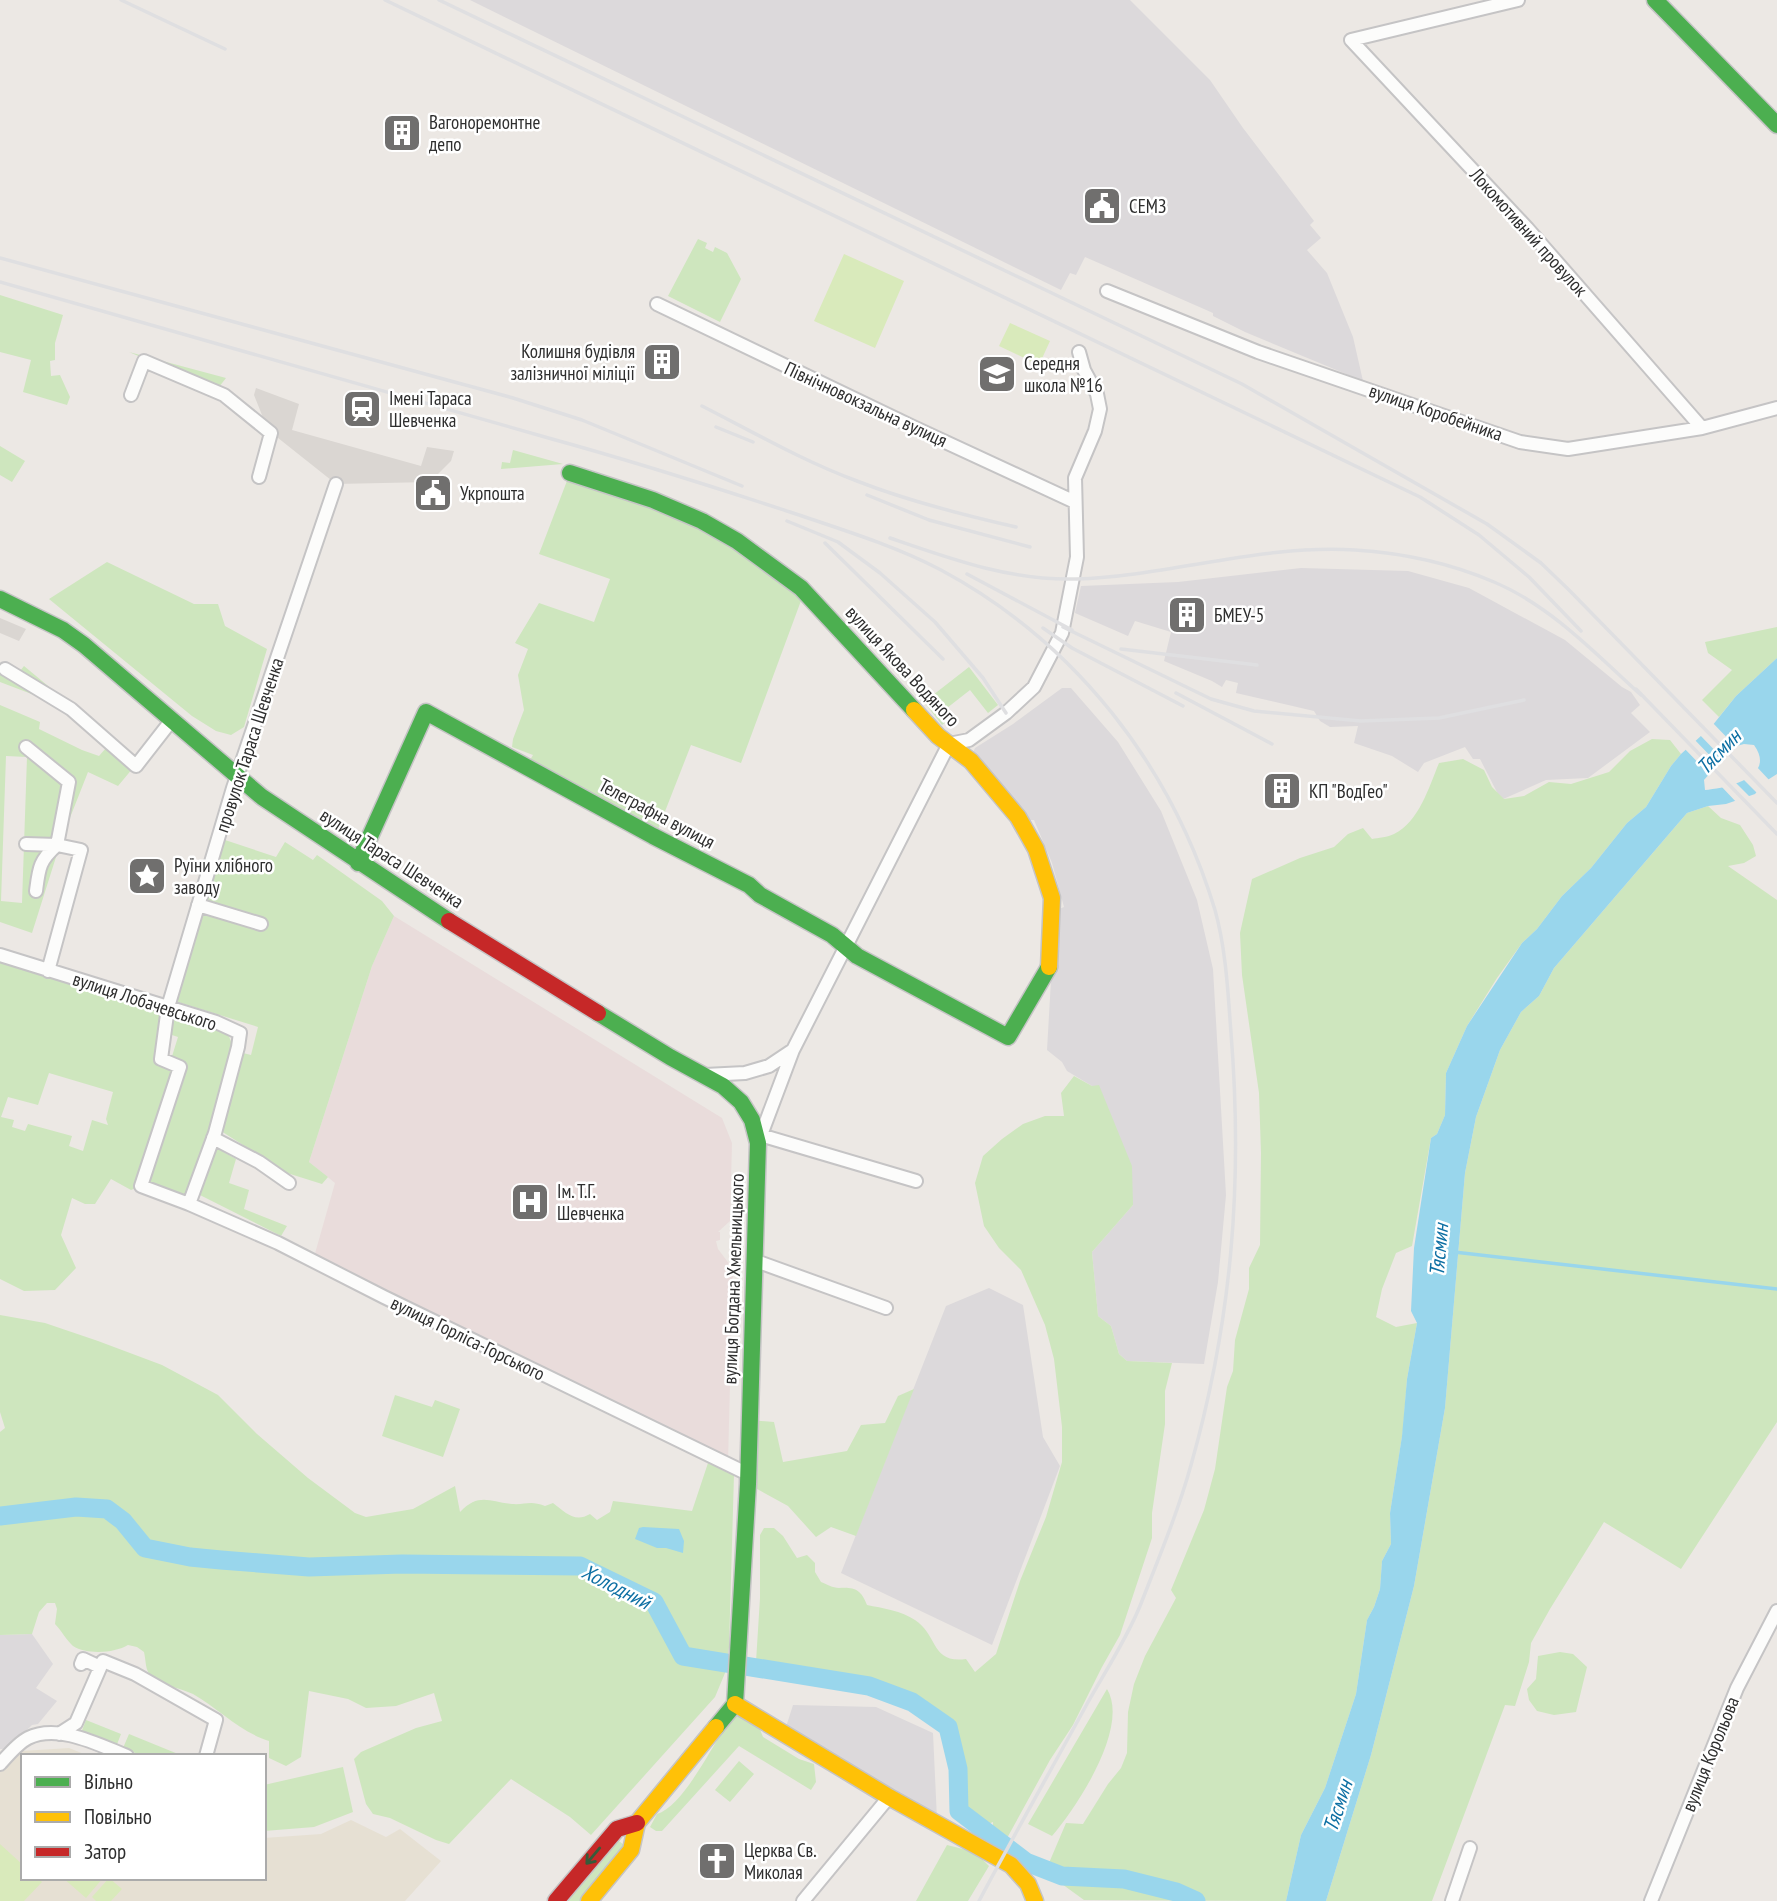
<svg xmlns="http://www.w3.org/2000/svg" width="1777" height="1901" font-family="'PT Sans Narrow',sans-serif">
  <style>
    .industrial { fill: #dcd9db }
    .education { fill: #e6e0d3 }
    .medical { fill: #e9dcdb }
    .green { fill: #cee6be; fill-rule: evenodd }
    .pitch { fill: #d9eabb }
    .plaza { fill: #dad6d2 }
    .water { fill: #99d6ec; fill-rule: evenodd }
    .pier { fill: #ece8e4 }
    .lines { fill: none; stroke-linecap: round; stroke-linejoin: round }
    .stream { stroke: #99d6ec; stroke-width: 3.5 }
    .river { stroke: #99d6ec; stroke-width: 19 }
    .street-casing { stroke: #c5c4c5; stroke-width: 16 }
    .fast-casing { stroke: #c5c4c5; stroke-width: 19 }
    .slow-casing { stroke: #c5c4c5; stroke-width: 19 }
    .jam-casing { stroke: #c5c4c5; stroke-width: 19 }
    .street { stroke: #fcfcfb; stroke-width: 12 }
    .fast { stroke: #4caf50; stroke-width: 16 }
    .slow { stroke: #ffc107; stroke-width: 16 }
    .jam { stroke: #c62828; stroke-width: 16 }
    .rail { stroke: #dfdfe1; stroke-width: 3.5 }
    .oneway { stroke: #385b3a }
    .labels { text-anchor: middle; stroke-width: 5; stroke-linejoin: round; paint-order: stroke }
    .poi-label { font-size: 19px; fill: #2e2e2e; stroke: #fff; text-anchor: start }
    .street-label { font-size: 19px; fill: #2e2e2e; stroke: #fff }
    .water-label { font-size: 21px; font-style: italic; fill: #0d6fa3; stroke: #fff }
  </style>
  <rect width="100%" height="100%" fill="#ece8e4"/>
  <!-- industrial -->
  <path class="industrial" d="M470 0H1130L1210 80 1243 128 1314 221 1310 225 1321 238 1307 250 1327 273 1353 337 1363 381 1245 332 1213 316V313L1204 309 1085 257 1076 275 1070 273 1061 290Z
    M1301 568 1408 571 1469 588 1565 640 1622 687 1631 692 1640 705 1631 713 1650 732 1588 778 1546 780 1501 800 1480 759H1473L1465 747 1424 763 1418 772 1392 756 1354 743 1358 726 1330 727 1320 721 1314 711 1236 693 1238 683 1226 680 1222 687 1212 681 1164 661 1171 632 1135 621 1128 636 1075 613 1081 586 1178 582Z
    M1062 688H1071L1118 742 1161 811 1197 900 1213 969 1226 1195 1218 1282 1204 1364 1127 1361 1119 1354 1111 1326 1098 1316 1092 1252 1133 1205 1092 1086 1067 1071 1062 1062 1047 1050 1055 911 1064 907 1052 863 1034 820H1026L972 755 975 748 1013 724Z
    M989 1288 1023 1305 1043 1437 1060 1466 992 1645 841 1573 946 1306Z
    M32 1634 53 1664 36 1688 57 1701 38 1724 32 1725 8 1749H0V1635Z
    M793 1705 876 1707 933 1733 937 1819 786 1727Z"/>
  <!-- education -->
  <path class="education" d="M69 1748 89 1756H23V1878H264V1838L321 1834 351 1820 386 1837 400 1829 441 1861 405 1901H0V1772L21 1751Z"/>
  <!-- medical -->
  <path class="medical" d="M394 916 722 1118 732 1143 730 1221 718 1232H720V1240L716 1241 718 1249 733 1269 728 1462 314 1257 335 1183 309 1162 372 966Z"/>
  <!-- green -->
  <path class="green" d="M698 239 707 243 705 248 713 252 715 247 727 253 741 279 720 322 668 296Z
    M0 295 63 315 55 343V360L50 361 51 376 60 375 70 397 67 405 23 392 31 360 0 352Z
    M129 352 226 378 219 387 197 381Z
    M0 446 25 461 12 482 0 475Z
    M513 450 563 464 501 469 502 462 510 463Z
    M570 473 702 521 802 598 741 763 691 745 655 837 526 767 533 755 512 747 513 739 524 710 518 675 528 649 515 643 539 603 594 622 610 579 539 554Z
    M107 562 194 604H218L225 626 267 649 244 727 231 735 216 731 192 716 49 599Z
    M1777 627V658L1736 696 1719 717 1702 700 1732 670 1708 653 1705 642Z
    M24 666 101 730 71 709 0 682V669L16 676Z
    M969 667 998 705 988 713 970 690 947 708 953 717 942 725 924 702Z
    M0 705 40 722 39 729 82 750 99 756 106 748 133 768 118 786 88 772 62 838 32 933 0 922ZM6 756 27 757 22 903 1 901Z
    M1652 739 1670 740 1681 754 1671 766 1646 807 1627 823 1591 868 1562 896 1537 929 1522 943 1497 978 1467 1026 1446 1073 1445 1115 1437 1134 1431 1138 1412 1246 1396 1253 1382 1289 1376 1317 1396 1327 1417 1323 1407 1379 1403 1430 1390 1513 1391 1544 1382 1561 1380 1589 1374 1607 1367 1620 1356 1694 1325 1788 1301 1835 1286 1901 1084 1900 1055 1879 1049 1863 1066 1823 1083 1824 1108 1784 1121 1768 1127 1753 1128 1712 1134 1684 1145 1656 1176 1598 1171 1590 1204 1510 1215 1469 1227 1387 1233 1371 1235 1340 1249 1289V1268L1260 1245 1261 1153 1259 1093 1242 975 1240 933 1252 879 1300 858 1334 847 1348 834 1363 828 1372 839C1378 838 1388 837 1394 834 1419 822 1429 787 1439 763L1463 759 1484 770 1492 787 1504 799 1524 796 1549 782 1571 784 1609 772 1630 751Z
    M1708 806 1721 818 1740 825 1753 845 1756 856 1744 863 1728 866 1777 900V1422L1681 1569 1604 1522 1550 1609 1531 1643 1529 1662 1515 1706 1505 1705 1432 1901H1326L1371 1755 1414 1586 1445 1408 1465 1173 1476 1117 1500 1050 1521 1012 1539 996 1554 968 1687 813Z
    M225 840 276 857 285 842 313 860 317 855 382 901 394 916 372 966 309 1162 328 1177 322 1184 287 1173 221 1131 243 1053 251 1055 258 1027 175 1001Z
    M0 955 168 1007 228 1034 232 1044 238 1047 211 1145 236 1159 229 1183 249 1190 244 1209 287 1226 281 1236 194 1192 189 1204 141 1186 131 1190 111 1179 95 1204H85L72 1198 61 1235 76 1268 55 1290 24 1291 0 1279ZM160 1031 178 1037 169 1066 156 1060 155 1051ZM49 1073 113 1092 106 1119 108 1125 92 1120 83 1151 69 1146 72 1136 28 1124 25 1131 12 1127 14 1120 1 1117 8 1097 38 1105Z
    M1074 1076 1092 1086 1099 1085 1132 1166 1133 1205 1092 1252 1098 1316 1111 1326 1119 1354 1127 1361 1172 1363 1165 1391V1424L1152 1513V1538L1120 1635 1102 1667 1073 1725 1050 1760 1006 1840 998 1842 988 1833 993 1831V1822L988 1824 974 1817 963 1800 957 1748 949 1724 923 1705 861 1677 850 1682 764 1668 756 1662 760 1598V1535L764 1528H774L783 1536 797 1558 807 1555 815 1563V1572L821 1582C826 1584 833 1588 839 1588 854 1587 861 1589 867 1605 882 1608 902 1611 915 1620 938 1635 931 1664 966 1659L975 1672 996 1654 1020 1581 1046 1517 1062 1462V1427L1054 1359 1045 1325 1021 1270 999 1248 984 1226 975 1183 983 1156 1002 1139 1023 1124 1045 1116H1064L1061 1093Z
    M0 1315 45 1323 98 1341 162 1365 218 1395 257 1434 308 1478 355 1513 366 1517 413 1509 455 1486 460 1512C479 1492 490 1502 512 1504 526 1505 530 1500 545 1506L553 1503C566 1513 575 1523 590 1514L597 1520 610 1512 613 1501 692 1511 708 1463 734 1475 729 1647 725 1673 715 1697 591 1835 570 1817 511 1779 449 1844 436 1840 390 1818 373 1814 366 1804 354 1759 361 1752 416 1728 442 1721 434 1693 396 1706 366 1708 348 1699 309 1691 301 1757 286 1766 269 1758V1741C240 1732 219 1709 193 1694 180 1688 163 1686 152 1677 145 1672 146 1660 144 1652L137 1647 128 1645C115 1653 87 1655 73 1646 67 1641 61 1630 55 1624L57 1609 55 1603H47L39 1612 32 1634 0 1635V1432L5 1428 0 1412Z
    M914 1389 856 1536 831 1527 816 1537 788 1506 748 1484 750 1420 774 1422 783 1462 847 1451 861 1425 885 1423 898 1396Z
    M395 1395 432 1407 435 1400 460 1409 443 1457 382 1436Z
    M1560 1652 1573 1654 1587 1667 1576 1712 1554 1715 1537 1711 1529 1700 1527 1689 1536 1679 1538 1656Z
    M1107 1689C1130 1727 1077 1807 1052 1836L1028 1824Z
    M741 1716 759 1727 763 1737 799 1759 814 1764 816 1782 811 1790 739 1746 662 1831H656L650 1827 657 1814C684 1806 714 1742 731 1718Z
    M86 1720 121 1734 116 1747 81 1733Z
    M129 1734 183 1756H143L123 1748Z
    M739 1761 754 1774 730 1802 715 1790Z
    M343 1767 353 1812 314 1827 264 1831V1785Z
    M611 1835 628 1848 584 1901H556Z
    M947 1845 975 1852 989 1866 968 1901H916Z"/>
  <!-- pitch -->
  <path class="pitch" d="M844 254 904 281 875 348 814 321Z
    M1010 323 1050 341 1039 365 999 346Z
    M0 1844 23 1865V1878H38L42 1882 24 1901H0Z
    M63 1878H103L86 1898Z
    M109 1878 122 1889 111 1901H96L92 1897Z"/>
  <!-- plaza -->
  <path class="plaza" d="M256 388 299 404 292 430 421 466 427 447 454 451 451 461 430 482 336 484 268 430 254 395Z
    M0 618 26 629 19 641 0 633Z"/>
  <!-- water -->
  <path class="water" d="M1777 658V774L1766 781 1755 794 1726 804 1708 806 1687 813 1554 968 1539 996 1521 1012 1500 1050 1476 1117 1465 1173 1445 1408 1414 1586 1371 1755 1326 1901H1286L1301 1835 1325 1788 1356 1694 1367 1620 1374 1607 1380 1589 1382 1561 1391 1544 1390 1513 1402 1436 1407 1379 1417 1323 1411 1311 1414 1248 1431 1138 1437 1134 1445 1115 1446 1073 1467 1026 1522 943 1537 929 1562 896 1591 868 1627 823 1646 807 1671 766 1681 754 1712 726 1736 696ZM1744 744 1754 745C1777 777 1728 788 1705 790L1704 780 1733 747Z
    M643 1527 679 1529 684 1541 683 1553 666 1548H657L635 1539 639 1528Z"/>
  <!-- pier -->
  <path class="pier" d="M1711 721 1738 749 1725 761 1698 733Z
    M1693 738 1720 766 1711 776 1683 747Z
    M1756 766 1771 782 1759 795 1742 778Z
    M1734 781 1752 799 1738 804 1720 785Z"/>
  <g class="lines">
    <!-- stream -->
    <path class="stream" d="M1454 1252 1777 1289"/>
    <!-- river -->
    <path class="river" d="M0 1516 76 1507 107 1509 123 1521 145 1548 190 1557 221 1560 309 1567 402 1564 580 1566 654 1602 683 1656 869 1686 912 1702 948 1727 958 1769 959 1811 1026 1862 1062 1876 1124 1879 1176 1892 1196 1901"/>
    <defs>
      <path id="street" d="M1518 0 1351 40 1527 228 1702 428
        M1107 291 1258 352 1520 442 1568 449 1702 428 1777 408
        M657 304 913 427 1075 502
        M131 395 144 361 224 395 271 433 259 477
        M336 484 233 788 168 1007 161 1059 180 1067 141 1186 189 1204 278 1243 384 1297 748 1474
        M5 669 71 709 136 766 171 721
        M26 747 69 782 57 845 81 850 48 971
        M26 844 57 845
        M36 891C39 868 39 861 57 845
        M198 905 261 924
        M0 955 216 1022 240 1033 238 1047 215 1133 189 1204
        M705 1075 745 1073 769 1066 793 1050
        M760 1135 916 1181
        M213 1138 259 1162 289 1183
        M758 1143 793 1050 949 744 969 740 1006 713 1034 687 1062 633 1077 557 1075 478 1095 431 1100 409 1097 394 1084 370 1079 352
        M756 1261 886 1308
        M81 1664 83 1659 100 1667
        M59 1734 76 1723 103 1661 135 1674 216 1720 206 1756
        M0 1764C8 1755 18 1743 28 1738 58 1723 99 1745 127 1756
        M803 1901 889 1797
        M1452 1901 1470 1848
        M1651 1901 1737 1688 1777 1611"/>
      <path id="fast" d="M1655 0 1777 125
        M570 473 653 500 702 521 737 541 801 588 914 710
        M0 599 63 630 84 645 262 797 449 921
        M358 863 426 712 653 836 749 885 760 895 832 935 857 956 1008 1037 1049 967
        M598 1013 670 1057 723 1086 741 1102 752 1120 758 1143 748 1484 735 1704 716 1727"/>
      <path id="slow" d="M914 710 938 736 971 761 1018 817 1036 849 1052 898 1049 967
        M735 1704 889 1797 1011 1865 1028 1884 1035 1901
        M589 1901 631 1850 637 1823 716 1727"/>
      <path id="jam" d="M449 921 598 1013
        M556 1901 617 1829 637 1823"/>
    </defs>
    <!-- street casing -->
    <use href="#street" class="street-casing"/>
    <!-- fast casing -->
    <use href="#fast" class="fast-casing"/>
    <!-- slow casing -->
    <use href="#slow" class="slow-casing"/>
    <!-- jam casing -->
    <use href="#jam" class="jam-casing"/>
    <!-- street -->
    <use href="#street" class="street"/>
    <!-- fast -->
    <use href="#fast" class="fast"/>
    <!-- slow -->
    <use href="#slow" class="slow"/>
    <!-- jam -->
    <use href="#jam" class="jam"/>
    <!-- rail -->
    <path class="rail" d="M121 0 225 49
      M385 0 1420 497 1479 535 1529 577 1581 631
      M439 0 1242 384 1487 524 1541 563 1569 590 1777 803
      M0 258 513 398 582 420 742 486
      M0 282C184 335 368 387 552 439 632 461 711 486 790 512 840 529 893 545 941 570 1075 642 1171 765 1215 910 1226 949 1228 993 1231 1033 1243 1183 1232 1320 1191 1465 1178 1512 1158 1560 1140 1606 1126 1640 1105 1672 1087 1704 1051 1770 1014 1835 979 1901
      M702 406C753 432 803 461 857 481 908 501 963 515 1016 527
      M716 427 753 442
      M867 495 929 520 1030 547
      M787 521 838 542 880 573 935 622 983 678 1006 713
      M890 538C951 559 1011 581 1076 579 1169 576 1262 544 1355 550 1403 553 1450 563 1494 582 1551 606 1596 654 1641 695
      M825 543 943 659
      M967 574 1072 630
      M1063 627 1211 699 1254 711 1361 721 1439 718 1524 700
      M1043 628 1072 648 1183 706
      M1121 649 1257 665
      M1636 689 1777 834
      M1176 693 1272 744"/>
  </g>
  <!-- one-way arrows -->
  <defs><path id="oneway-shaft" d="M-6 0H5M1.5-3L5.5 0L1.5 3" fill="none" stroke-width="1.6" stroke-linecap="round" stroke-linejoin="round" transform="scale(1.75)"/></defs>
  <use class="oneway" href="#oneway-shaft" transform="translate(593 1856) rotate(130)"/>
  <!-- icons -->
  <defs>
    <symbol id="building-square" viewBox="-11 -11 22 22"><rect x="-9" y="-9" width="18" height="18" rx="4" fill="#706f6e" stroke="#fff"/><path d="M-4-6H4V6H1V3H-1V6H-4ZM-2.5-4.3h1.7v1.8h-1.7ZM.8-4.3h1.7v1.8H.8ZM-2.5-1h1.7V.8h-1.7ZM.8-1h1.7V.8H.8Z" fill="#fff"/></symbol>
    <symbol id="civic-square" viewBox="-11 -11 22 22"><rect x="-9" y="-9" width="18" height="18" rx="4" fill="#706f6e" stroke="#fff"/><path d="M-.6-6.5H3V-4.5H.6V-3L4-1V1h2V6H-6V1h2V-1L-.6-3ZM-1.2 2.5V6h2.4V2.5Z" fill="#fff"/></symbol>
    <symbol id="school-square" viewBox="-11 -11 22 22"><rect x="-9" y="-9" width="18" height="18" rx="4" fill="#706f6e" stroke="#fff"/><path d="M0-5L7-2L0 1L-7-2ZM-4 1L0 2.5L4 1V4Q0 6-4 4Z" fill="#fff"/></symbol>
    <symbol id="station-square" viewBox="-11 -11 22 22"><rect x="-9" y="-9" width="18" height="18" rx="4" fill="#706f6e" stroke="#fff"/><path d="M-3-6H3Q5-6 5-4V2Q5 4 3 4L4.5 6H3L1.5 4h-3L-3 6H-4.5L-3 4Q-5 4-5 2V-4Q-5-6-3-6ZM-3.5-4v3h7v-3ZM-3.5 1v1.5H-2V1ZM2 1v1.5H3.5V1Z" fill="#fff"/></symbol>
    <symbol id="sight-square" viewBox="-11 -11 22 22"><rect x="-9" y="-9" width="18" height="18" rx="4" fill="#706f6e" stroke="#fff"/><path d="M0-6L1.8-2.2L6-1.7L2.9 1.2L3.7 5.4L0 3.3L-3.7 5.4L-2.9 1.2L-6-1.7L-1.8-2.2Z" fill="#fff"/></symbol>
    <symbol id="hospital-square" viewBox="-11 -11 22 22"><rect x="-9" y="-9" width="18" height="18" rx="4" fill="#706f6e" stroke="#fff"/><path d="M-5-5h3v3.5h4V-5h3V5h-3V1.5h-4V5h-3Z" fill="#fff"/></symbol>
    <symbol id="church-square" viewBox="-11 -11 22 22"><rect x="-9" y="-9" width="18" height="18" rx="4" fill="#706f6e" stroke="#fff"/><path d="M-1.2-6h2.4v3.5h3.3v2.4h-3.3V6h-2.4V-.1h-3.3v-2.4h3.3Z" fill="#fff"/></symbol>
  </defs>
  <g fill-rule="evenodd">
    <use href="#building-square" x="380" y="111" width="44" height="44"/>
    <use href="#civic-square" x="1080" y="184" width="44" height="44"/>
    <use href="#building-square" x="640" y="340" width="44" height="44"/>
    <use href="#school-square" x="975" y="352" width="44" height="44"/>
    <use href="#station-square" x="340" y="387" width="44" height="44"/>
    <use href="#civic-square" x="411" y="471" width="44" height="44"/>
    <use href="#building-square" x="1165" y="593" width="44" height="44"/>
    <use href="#building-square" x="1260" y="769" width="44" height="44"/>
    <use href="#sight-square" x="125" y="854" width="44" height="44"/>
    <use href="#hospital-square" x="508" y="1180" width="44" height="44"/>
    <use href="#church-square" x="695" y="1839" width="44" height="44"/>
  </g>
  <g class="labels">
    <!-- poi labels -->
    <g class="poi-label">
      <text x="429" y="129">Вагоноремонтне<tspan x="429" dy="22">депо</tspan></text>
      <text x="1129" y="213">СЕМЗ</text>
      <text x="635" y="358" text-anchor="end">Колишня будівля<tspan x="635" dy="22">залізничної міліції</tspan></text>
      <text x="1024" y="370">Середня<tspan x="1024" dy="22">школа №16</tspan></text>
      <text x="389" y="405">Імені Тараса<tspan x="389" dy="22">Шевченка</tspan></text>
      <text x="460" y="500">Укрпошта</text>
      <text x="1214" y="622">БМЕУ-5</text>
      <text x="1309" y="798">КП "ВодГео"</text>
      <text x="174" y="872">Руїни хлібного<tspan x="174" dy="22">заводу</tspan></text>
      <text x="557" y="1198">Ім. Т.Г.<tspan x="557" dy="22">Шевченка</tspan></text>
      <text x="744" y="1857">Церква Св.<tspan x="744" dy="22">Миколая</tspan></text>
    </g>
    <!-- street labels -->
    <g class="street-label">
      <text transform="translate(1529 232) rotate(48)" y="7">Локомотивний провулок</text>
      <text transform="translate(866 404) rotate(25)" y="7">Північновокзальна вулиця</text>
      <text transform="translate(1436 412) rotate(19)" y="7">вулиця Коробейника</text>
      <text transform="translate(903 666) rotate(47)" y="7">вулиця Якова Водяного</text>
      <text transform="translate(249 745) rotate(-72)" y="7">провулок Тараса Шевченка</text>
      <text transform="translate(657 813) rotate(28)" y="7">Телеграфна вулиця</text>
      <text transform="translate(392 858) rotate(33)" y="7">вулиця Тараса Шевченка</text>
      <text transform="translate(145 1001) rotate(18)" y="7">вулиця Лобачевського</text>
      <text transform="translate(733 1279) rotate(-88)" y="7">вулиця Богдана Хмельницького</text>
      <text transform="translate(468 1338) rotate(26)" y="7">вулиця Горліса-Горського</text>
      <text transform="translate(1710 1754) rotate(-68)" y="7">вулиця Корольова</text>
    </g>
    <!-- water labels -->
    <g class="water-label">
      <text transform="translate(1719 752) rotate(-46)" y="7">Тясмин</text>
      <text transform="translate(1439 1250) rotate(-85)" y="7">Тясмин</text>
      <text transform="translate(616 1587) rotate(27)" y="7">Холодний</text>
      <text transform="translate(1338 1806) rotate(-72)" y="7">Тясмин</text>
    </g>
  </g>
  <!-- legend -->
  <rect x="21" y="1754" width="245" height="126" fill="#ffffff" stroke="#ababab" stroke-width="2"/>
  <rect x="35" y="1777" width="35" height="10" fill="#4caf50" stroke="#ababab" stroke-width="2"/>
  <text x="84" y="1789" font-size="21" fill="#2e2e2e">Вільно</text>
  <rect x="35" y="1812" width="35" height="10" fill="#ffc107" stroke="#ababab" stroke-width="2"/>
  <text x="84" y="1824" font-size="21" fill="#2e2e2e">Повільно</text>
  <rect x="35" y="1847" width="35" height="10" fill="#c62828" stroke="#ababab" stroke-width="2"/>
  <text x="84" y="1859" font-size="21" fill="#2e2e2e">Затор</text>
</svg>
